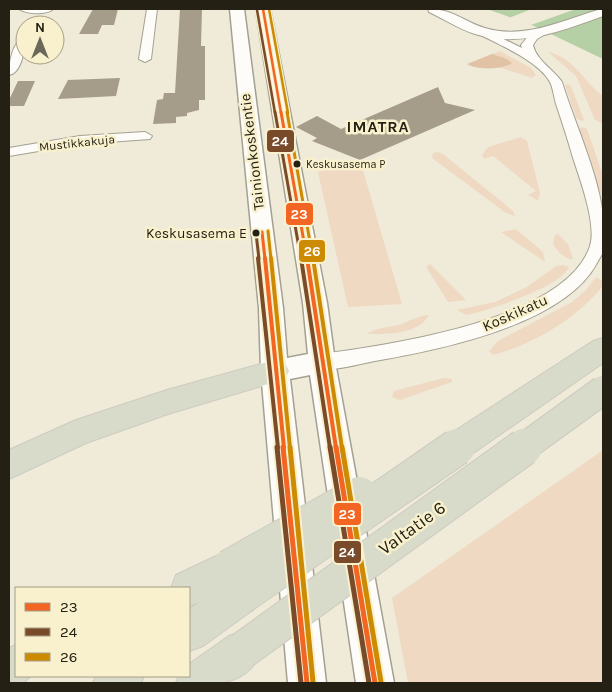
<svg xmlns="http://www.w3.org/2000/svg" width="612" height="692" font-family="Karla,sans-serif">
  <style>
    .green { fill: #efd9c2 }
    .forest { fill: #e1c2a5 }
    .water { fill: #b6d0a6 }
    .pier { fill: #efebd8 }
    .building { fill: #a59d8a }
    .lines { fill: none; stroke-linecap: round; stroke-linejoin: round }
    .minor-casing { stroke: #a4a092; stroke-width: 2 }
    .tertiary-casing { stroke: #a4a092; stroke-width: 2 }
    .secondary-casing { stroke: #a4a092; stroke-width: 3 }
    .trunk-casing { stroke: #cecbc2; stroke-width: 2 }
    .minor { fill: #fdfcf9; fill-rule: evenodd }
    .tertiary { fill: #fdfcf9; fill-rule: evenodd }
    .secondary { fill: #fdfcf9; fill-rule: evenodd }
    .trunk { fill: #d8daca; fill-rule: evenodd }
    .trunk-bridge-far1-casing { stroke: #cecbc2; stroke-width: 30; stroke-linecap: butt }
    .trunk-bridge-casing { stroke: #cecbc2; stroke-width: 38; stroke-linecap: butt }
    .trunk-bridge-far1 { stroke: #d8daca; stroke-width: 28 }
    .trunk-bridge { stroke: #d8daca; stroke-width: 36 }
    .bus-1-far3-casing { stroke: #f9f1ce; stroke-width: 5 }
    .bus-1-far2-casing { stroke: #f9f1ce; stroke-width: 6 }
    .bus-1-far1-casing { stroke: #f9f1ce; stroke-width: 8 }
    .bus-1-casing { stroke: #f9f1ce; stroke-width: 9 }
    .bus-2-far3-casing { stroke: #f9f1ce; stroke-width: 5 }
    .bus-2-far2-casing { stroke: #f9f1ce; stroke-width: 6 }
    .bus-2-far1-casing { stroke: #f9f1ce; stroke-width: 8 }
    .bus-2-casing { stroke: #f9f1ce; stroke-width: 9 }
    .bus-3-far3-casing { stroke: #f9f1ce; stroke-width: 5 }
    .bus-3-far2-casing { stroke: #f9f1ce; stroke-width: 6 }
    .bus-3-far1-casing { stroke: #f9f1ce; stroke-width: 8 }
    .bus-3-casing { stroke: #f9f1ce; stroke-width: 9 }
    .bus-1-far3 { stroke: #f26522; stroke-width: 2.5 }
    .bus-1-far2 { stroke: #f26522; stroke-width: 3 }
    .bus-1-far1 { stroke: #f26522; stroke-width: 4 }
    .bus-1 { stroke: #f26522; stroke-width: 5 }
    .bus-2-far3 { stroke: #7a4b2a; stroke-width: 2.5 }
    .bus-2-far2 { stroke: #7a4b2a; stroke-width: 3 }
    .bus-2-far1 { stroke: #7a4b2a; stroke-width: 4 }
    .bus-2 { stroke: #7a4b2a; stroke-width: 5 }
    .bus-3-far3 { stroke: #cd8b04; stroke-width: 2.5 }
    .bus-3-far2 { stroke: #cd8b04; stroke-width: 3 }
    .bus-3-far1 { stroke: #cd8b04; stroke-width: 4 }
    .bus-3 { stroke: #cd8b04; stroke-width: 5 }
    .bus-dot { fill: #242114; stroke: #f9f1ce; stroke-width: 2 }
    .labels { text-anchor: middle; stroke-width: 5; stroke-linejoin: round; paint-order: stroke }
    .far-bus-label { font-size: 11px; fill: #242114; stroke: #f9f1ce; text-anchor: start }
    .far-street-label { font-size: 12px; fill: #242114; stroke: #f9f1ce }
    .bus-label { font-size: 14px; fill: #242114; stroke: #f9f1ce; text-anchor: end }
    .street-label { font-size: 15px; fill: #242114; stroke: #f9f1ce }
    .far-district-label { font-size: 16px; font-weight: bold; letter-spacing: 1px; fill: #242114; stroke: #f9f1ce }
    .near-street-label { font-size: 18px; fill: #242114; stroke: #f9f1ce }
    .line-badge { stroke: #f9f1ce; stroke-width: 2 }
    .badge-label { font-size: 14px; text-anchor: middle; font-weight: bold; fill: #fff }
  </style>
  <rect width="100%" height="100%" fill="#efebd8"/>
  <!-- green -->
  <path class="green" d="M500 51 531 68 536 75 532 78 499 67 507 66 505 58 492 54Z
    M548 52C574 57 583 81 603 96V124L595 120 576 76Z
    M568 84 571 86 584 120 582 121 576 118 565 85Z
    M582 127 587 129 603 175V201L579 129Z
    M521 137 527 141 540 193 539 199 537 200 528 195 536 191 493 156 484 159 482 155 488 147Z
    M438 152 443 154 513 211 515 216 506 213 432 158 433 153Z
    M360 160 402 304 348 307 318 172Z
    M516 229 543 252 545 262 501 232Z
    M558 234 568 244 573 259C565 260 557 251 553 244L555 235Z
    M430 264 466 300 448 302 426 267Z
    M563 265 569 267C560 287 496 307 475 313L466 315 457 310 495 302 527 287 556 266Z
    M596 277 603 281V286C576 319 534 344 493 355L489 351 498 341 572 302 586 290Z
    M429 315C418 335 387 334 367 334 379 326 389 328 402 324 411 320 418 316 429 315Z
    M444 378 452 379V382L400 400 392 397 394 391Z
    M603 450V683H408L392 598Z"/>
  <!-- forest -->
  <path class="forest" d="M492 54 505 58 512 63C502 70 476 70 467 64Z"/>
  <!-- water -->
  <path class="water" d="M487 9H603V59L534 26Z"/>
  <!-- pier -->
  <path class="pier" d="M532 9H576L528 26 506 19Z"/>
  <!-- building -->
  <path class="building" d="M93 9H118L114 25H102L98 34H79Z
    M180 9H202L201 46H205V100H199V110L187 113V116L176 117V123L153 124 157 100 163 99 164 93H175Z
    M120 78 116 96 58 99 68 80Z
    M18 81H35L24 106H9V100Z
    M438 87 445 103 475 110 360 160 312 141 317 138 296 127 317 116 341 129Z"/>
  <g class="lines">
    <defs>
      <path id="minor" d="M19 9H51L52 10C45 15 26 14 19 9Z
        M147 9H157L151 59 145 62 139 59Z
        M479 27 522 48 521 45 529 35 542 30 547 33 537 39 533 45C536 60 553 69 562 82 577 132 611 197 603 250 603 254 599 259 597 263 564 325 439 350 375 361 357 364 332 373 315 367L312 362 315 357 322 354C389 345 566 320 590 246 597 225 580 179 573 158 568 140 562 122 556 104 554 97 553 88 550 82 538 60 497 44 475 32L474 30Z
        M25 37C25 48 22 73 9 75 9 64 12 41 25 37Z
        M145 132 152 136 150 139 80 144 9 156V148L80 136Z"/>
      <path id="tertiary" d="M428 9C454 9 462 21 485 28 525 40 563 20 601 9H603V16C562 31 519 48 475 34 459 29 444 19 429 12Z"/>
      <path id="secondary" d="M230 9H244L283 308 287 358 308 354 303 303 256 9H270L327 303 335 362 394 683H356L310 375 290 379 326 683H288L261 371 259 308Z"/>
      <path id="trunk" d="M603 338V363L472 454 461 458 450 454 445 444 450 434 593 341Z
        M275 360 285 363 289 371 285 379 168 414 86 443 9 479V450L76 420 167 390Z
        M229 550 242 555 247 568 243 578 254 583 259 596 254 609 203 646 189 651V609L200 602 189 606V588H171L176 575Z
        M243 631 257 636 262 650C246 690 212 683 176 683L179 676H189V664L229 636Z
        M16 645V676H31L23 683H9V648Z
        M96 676H144L141 683H93Z"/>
    </defs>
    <!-- minor casing -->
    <use href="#minor" class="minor-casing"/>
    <!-- tertiary casing -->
    <use href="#tertiary" class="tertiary-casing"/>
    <!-- secondary casing -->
    <use href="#secondary" class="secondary-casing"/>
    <!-- trunk casing -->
    <use href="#trunk" class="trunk-casing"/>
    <!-- minor -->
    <use href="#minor" class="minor"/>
    <!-- tertiary -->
    <use href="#tertiary" class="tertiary"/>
    <!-- secondary -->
    <use href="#secondary" class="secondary"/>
    <!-- trunk -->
    <use href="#trunk" class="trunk"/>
    <defs>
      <path id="trunk-bridge-far1" d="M455 448 461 444
        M523 448 603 390"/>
      <path id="trunk-bridge" d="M229 568 359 495
        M241 596 457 447
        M243 650 524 447"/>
    </defs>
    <!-- trunk-bridge-far1 casing -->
    <use href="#trunk-bridge-far1" class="trunk-bridge-far1-casing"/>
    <!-- trunk-bridge casing -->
    <use href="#trunk-bridge" class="trunk-bridge-casing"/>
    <!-- trunk-bridge-far1 -->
    <use href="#trunk-bridge-far1" class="trunk-bridge-far1"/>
    <!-- trunk-bridge -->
    <use href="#trunk-bridge" class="trunk-bridge"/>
    <defs>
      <path id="bus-1-far3" d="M263 9 281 113"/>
      <path id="bus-1-far2" d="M281 112 307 259
        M262 232 265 259"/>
      <path id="bus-1-far1" d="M265 258 284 448
        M307 258 336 448"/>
      <path id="bus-1" d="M283 447 307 683
        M336 447 375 683"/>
      <path id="bus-2-far3" d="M257 10 275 113"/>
      <path id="bus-2-far2" d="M275 112 301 259
        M256 233 259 259"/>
      <path id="bus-2-far1" d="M258 258 278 448
        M301 258 330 448"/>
      <path id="bus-2" d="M277 447 301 683
        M330 447 369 683"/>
      <path id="bus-3-far3" d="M269 9 288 113"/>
      <path id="bus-3-far2" d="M287 112 313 259
        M268 231 271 259"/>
      <path id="bus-3-far1" d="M271 258 290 448
        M313 258 342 448"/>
      <path id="bus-3" d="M290 447 313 682
        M342 447 381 682"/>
    </defs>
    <!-- bus-1-far3 casing -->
    <use href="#bus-1-far3" class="bus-1-far3-casing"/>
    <!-- bus-1-far2 casing -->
    <use href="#bus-1-far2" class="bus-1-far2-casing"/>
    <!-- bus-1-far1 casing -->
    <use href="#bus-1-far1" class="bus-1-far1-casing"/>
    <!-- bus-1 casing -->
    <use href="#bus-1" class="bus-1-casing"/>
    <!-- bus-2-far3 casing -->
    <use href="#bus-2-far3" class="bus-2-far3-casing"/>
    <!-- bus-2-far2 casing -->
    <use href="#bus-2-far2" class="bus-2-far2-casing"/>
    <!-- bus-2-far1 casing -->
    <use href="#bus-2-far1" class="bus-2-far1-casing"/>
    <!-- bus-2 casing -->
    <use href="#bus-2" class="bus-2-casing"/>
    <!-- bus-3-far3 casing -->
    <use href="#bus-3-far3" class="bus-3-far3-casing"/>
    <!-- bus-3-far2 casing -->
    <use href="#bus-3-far2" class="bus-3-far2-casing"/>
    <!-- bus-3-far1 casing -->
    <use href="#bus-3-far1" class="bus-3-far1-casing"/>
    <!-- bus-3 casing -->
    <use href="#bus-3" class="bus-3-casing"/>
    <!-- bus-1-far3 -->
    <use href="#bus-1-far3" class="bus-1-far3"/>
    <!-- bus-1-far2 -->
    <use href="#bus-1-far2" class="bus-1-far2"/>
    <!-- bus-1-far1 -->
    <use href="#bus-1-far1" class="bus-1-far1"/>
    <!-- bus-1 -->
    <use href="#bus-1" class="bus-1"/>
    <!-- bus-2-far3 -->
    <use href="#bus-2-far3" class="bus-2-far3"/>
    <!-- bus-2-far2 -->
    <use href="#bus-2-far2" class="bus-2-far2"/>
    <!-- bus-2-far1 -->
    <use href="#bus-2-far1" class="bus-2-far1"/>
    <!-- bus-2 -->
    <use href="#bus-2" class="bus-2"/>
    <!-- bus-3-far3 -->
    <use href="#bus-3-far3" class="bus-3-far3"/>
    <!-- bus-3-far2 -->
    <use href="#bus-3-far2" class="bus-3-far2"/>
    <!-- bus-3-far1 -->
    <use href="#bus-3-far1" class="bus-3-far1"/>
    <!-- bus-3 -->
    <use href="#bus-3" class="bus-3"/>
  </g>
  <!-- markers -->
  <g class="bus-dot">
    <circle cx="297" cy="164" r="4.5"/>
    <circle cx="256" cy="233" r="4.5"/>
  </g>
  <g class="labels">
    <!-- far-bus labels -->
    <g class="far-bus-label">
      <text x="306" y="168">Keskusasema P</text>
    </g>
    <!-- far-street labels -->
    <g class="far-street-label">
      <text transform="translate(77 143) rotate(-6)" y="4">Mustikkakuja</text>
    </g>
    <!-- bus labels -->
    <g class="bus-label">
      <text x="247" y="238">Keskusasema E</text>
    </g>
    <!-- street labels -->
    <g class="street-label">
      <text transform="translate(252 152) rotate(-97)" y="5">Tainionkoskentie</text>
      <text transform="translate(515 313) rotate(-24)" y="5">Koskikatu</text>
    </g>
    <!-- far-district labels -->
    <g class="far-district-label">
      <text x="378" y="132">IMATRA</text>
    </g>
    <!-- near-street labels -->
    <g class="near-street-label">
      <text transform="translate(412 528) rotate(-36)" y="6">Valtatie 6</text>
    </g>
  </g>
  <g class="line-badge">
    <rect x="266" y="129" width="29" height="24" rx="5" fill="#7a4b2a"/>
    <rect x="285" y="202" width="29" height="24" rx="5" fill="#f26522"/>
    <rect x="298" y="239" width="28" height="24" rx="5" fill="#cd8b04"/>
    <rect x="333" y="502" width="29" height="24" rx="5" fill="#f26522"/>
    <rect x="333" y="540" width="29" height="24" rx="5" fill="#7a4b2a"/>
  </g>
  <g class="badge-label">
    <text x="280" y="146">24</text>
    <text x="299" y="219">23</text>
    <text x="312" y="256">26</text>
    <text x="347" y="519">23</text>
    <text x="347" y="557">24</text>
  </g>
  <!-- border -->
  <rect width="612" height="692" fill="none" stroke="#242114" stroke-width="20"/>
  <!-- legend -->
  <rect x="15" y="587" width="175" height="90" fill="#f9f1ce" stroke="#a49e84"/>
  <rect x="25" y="603" width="25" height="8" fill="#f26522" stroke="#a49e84"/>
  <text x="60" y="612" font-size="15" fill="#242114">23</text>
  <rect x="25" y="628" width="25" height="8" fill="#7a4b2a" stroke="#a49e84"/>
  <text x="60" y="637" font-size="15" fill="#242114">24</text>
  <rect x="25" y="653" width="25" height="8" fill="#cd8b04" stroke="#a49e84"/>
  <text x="60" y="662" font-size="15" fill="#242114">26</text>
  <!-- north arrow -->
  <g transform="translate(40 40)"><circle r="24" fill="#f9f1ce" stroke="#a49e84"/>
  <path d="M0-4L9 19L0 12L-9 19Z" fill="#6b6859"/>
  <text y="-8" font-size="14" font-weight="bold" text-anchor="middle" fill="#242114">N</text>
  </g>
</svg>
